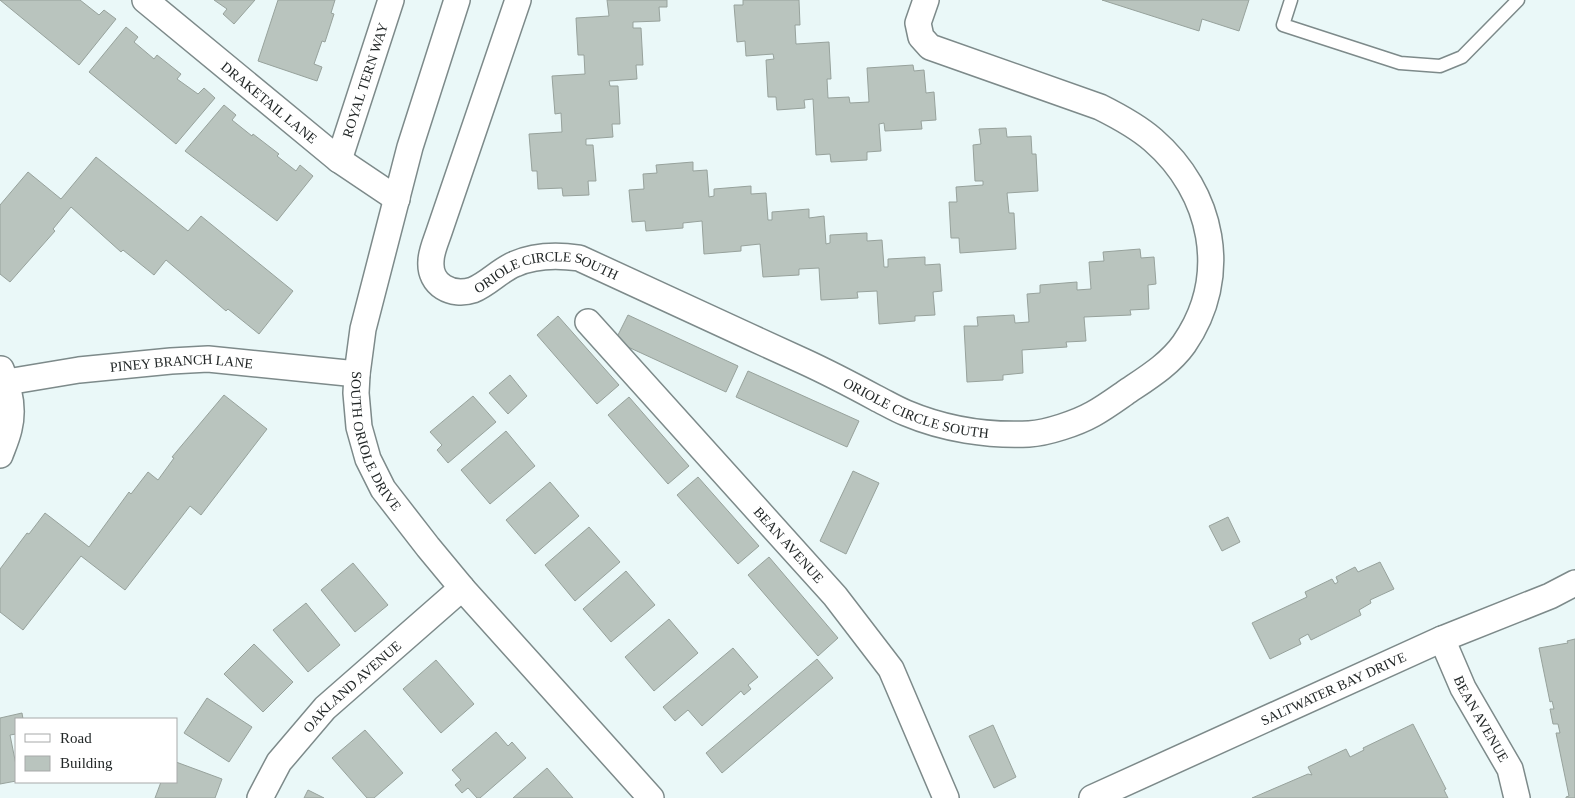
<svg xmlns="http://www.w3.org/2000/svg" width="1575" height="798" font-family="Georgia,serif">
  <style>
    .building { fill: #b9c4be; stroke: #97a29c }
    .lines { fill: none; stroke-linecap: round; stroke-linejoin: round }
    .service-casing { stroke: #7d8a8a; stroke-width: 15 }
    .minor-casing { stroke: #7d8a8a; stroke-width: 28 }
    .service { stroke: #fff; stroke-width: 12 }
    .minor { stroke: #fff; stroke-width: 25 }
    .labels { text-anchor: middle; stroke-width: 5; stroke-linejoin: round; paint-order: stroke }
    .street-label { font-size: 14px; fill: #222727; stroke: #fff }
  </style>
  <rect width="100%" height="100%" fill="#eaf8f8"/>
  <!-- building -->
  <path class="building" d="M0 0H80L99 15 104 10 116 19 79 65Z
    M214 0H255L234 24 223 14 227 9Z
    M278 0H335L331 13 334 14 325 42 322 41 314 64 322 67 317 81 258 61Z
    M607 0H667V7H659L660 21 633 22V28H641L643 65H636L637 79 609 81 610 86H618L620 124H612L613 137 586 139V145H593L596 181H588L589 195 563 196 562 188 538 189 537 171H532L529 134 562 132 561 113 555 114 552 76 585 74 584 55H578L576 18 609 16Z
    M743 0H799L800 25H795L796 44 829 42 831 79H827L828 98 849 97 850 103 869 102 867 68 913 65 914 71 924 70 926 93 934 92 936 120 921 121 922 129 885 131 884 123 879 124 881 151 867 152V160L831 162 830 154 816 155 813 99 804 100 805 108 777 110 776 97H768L766 60 774 59 773 54 746 56 745 41 737 42 734 5H743Z
    M1102 0H1249L1239 31 1202 19 1199 31Z
    M126 27 138 37 134 42 154 59 157 55 181 74 177 79 198 94 204 88 215 98 176 144 89 72Z
    M224 105 236 115 232 120 252 136 253 134 279 154 277 156 296 171 300 165 313 176 277 221 185 151Z
    M1006 128 1007 137 1031 136 1032 154H1036L1038 191 1007 193 1009 213H1014L1016 249 960 253 959 238H951L949 202H957L956 187 983 185V181H975L973 145 981 144 979 129Z
    M96 157 188 231 201 216 293 291 259 334 228 309 226 311 166 260 154 275 123 250 121 252 71 207 53 229 55 231 10 282 0 274V205L28 172 61 199Z
    M693 162V171L707 170 709 197 714 196V189L751 186V194L766 193 768 220H772V212L809 209V218L824 216 826 244 830 243V235L867 233V241L882 240 884 267H888V259L925 257V265L940 264 942 291 933 292 935 315 915 316V321L879 324 877 291 857 292 858 298 821 300 819 268 799 269V275L763 277 760 244 741 246V251L704 254 702 221 683 223V228L646 231 645 221 632 222 629 190 644 189 643 174 657 173 656 165Z
    M1140 249 1141 258 1154 257 1156 284 1148 285 1149 309 1130 310 1131 315 1084 317 1086 341 1066 342 1067 347 1022 350 1023 373 1003 375V380L967 382 964 326H978L977 317 1014 315 1015 323 1029 322 1027 294 1040 293V285L1077 282V290L1091 289 1089 262 1104 261 1103 252Z
    M628 315 738 366 726 392 615 341Z
    M558 316 619 385 597 404 537 335Z
    M748 371 859 421 847 447 736 397Z
    M510 375 527 396 508 414 489 393Z
    M224 395 267 429 201 515 190 506 125 590 81 556 23 630 0 612V569L27 533 29 534 45 513 89 547 129 492 131 494 148 472 158 480 174 458 172 457Z
    M473 396 496 422 448 463 437 450 442 445 430 432Z
    M629 397 689 466 668 484 608 415Z
    M506 431 535 466 490 504 461 470Z
    M853 471 879 483 846 554 820 541Z
    M698 477 759 546 738 564 677 495Z
    M550 482 579 516 535 554 506 520Z
    M1228 517 1240 542 1222 551 1209 526Z
    M589 527 620 562 575 601 545 565Z
    M769 557 838 638 818 656 748 575Z
    M1380 562 1394 589 1370 600 1371 603 1359 610 1361 615 1311 640 1308 634 1299 639 1301 644 1270 659 1252 623 1307 597 1305 592 1332 579 1335 584 1338 582 1336 577 1355 567 1358 572Z
    M353 563 388 605 355 632 321 590Z
    M626 571 655 605 611 642 583 609Z
    M306 603 340 645 308 672 273 630Z
    M669 619 698 653 654 691 625 657Z
    M1575 639V798H1566V797L1569 796 1556 733H1560L1558 724H1553L1550 709H1554L1552 701 1550 702 1539 648 1568 643 1567 641Z
    M254 644 293 682 263 712 224 674Z
    M733 648 758 677 748 685 751 689 744 695 741 691 702 726 688 710 675 721 663 707Z
    M817 659 833 678 722 773 706 753Z
    M436 660 474 704 441 733 403 689Z
    M207 698 252 727 229 762 184 733Z
    M22 713 23 719H16V734L10 735 16 765V781L0 784V718Z
    M1413 724 1446 789 1444 790 1448 798H1252L1308 774 1312 775 1308 767 1346 749 1350 757 1364 750 1363 748Z
    M993 725 1016 777 994 788 969 736Z
    M365 730 403 773 374 798H367L332 758Z
    M496 732 508 746 512 742 526 758 480 798H477L468 788 462 793 455 785 461 780 452 770Z
    M176 762 222 779 215 798H155L161 782H176Z
    M547 768 573 798H513Z
    M308 790 324 798H304Z"/>
  <g class="lines">
    <defs>
      <path id="service" d="M1291 0 1283 25 1400 63 1440 66 1462 57 1518 0"/>
      <g id="minor">
        <path id="s1" d="M145 0 339 160 397 199"/>
        <path id="s2" d="M457 0 410 147 363 329 357 374 356 393 359 427 368 459 383 489 428 547 462 588 651 798"/>
        <path id="s3" d="M518 0 439 232C436 241 431 252 431 261 429 285 452 297 473 290 488 284 500 270 515 264 535 255 558 255 579 258 653 292 728 327 803 361 827 372 852 385 876 398 886 403 896 409 906 413 944 429 988 436 1029 434 1047 433 1077 423 1093 414 1104 408 1115 400 1125 393 1147 378 1169 365 1184 344 1231 276 1213 192 1153 140 1137 126 1118 116 1100 107L930 47 921 37 918 23 926 0"/>
        <path id="s4" d="M339 160 391 0"/>
        <path id="s5" d="M588 322 835 596 891 669 946 798"/>
        <path id="s6" d="M7 382 79 370 171 361 208 359 357 374"/>
        <path d="M0 455C3 447 7 438 9 429 14 409 9 387 1 369"/>
        <path id="s7" d="M1442 639 1463 688 1510 769 1517 798"/>
        <path id="s8" d="M260 798 279 762 325 708 462 588"/>
        <path id="s9" d="M1092 798 1442 639 1550 596 1575 583"/>
      </g>
    </defs>
    <!-- service casing -->
    <use href="#service" class="service-casing"/>
    <!-- minor casing -->
    <use href="#minor" class="minor-casing"/>
    <!-- service -->
    <use href="#service" class="service"/>
    <!-- minor -->
    <use href="#minor" class="minor"/>
  </g>
  <g class="labels">
    <!-- street labels -->
    <g class="street-label">
      <text dy="5" stroke="none"><textPath href="#s4" startOffset="84">ROYAL TERN WAY</textPath></text>
      <text dy="5" stroke="none"><textPath href="#s1" startOffset="161">DRAKETAIL LANE</textPath></text>
      <text dy="5" stroke="none"><textPath href="#s3" startOffset="416">ORIOLE CIRCLE SOUTH</textPath></text>
      <text dy="5" stroke="none"><textPath href="#s6" startOffset="176">PINEY BRANCH LANE</textPath></text>
      <text dy="5" stroke="none"><textPath href="#s3" startOffset="821">ORIOLE CIRCLE SOUTH</textPath></text>
      <text dy="5" stroke="none"><textPath href="#s2" startOffset="459">SOUTH ORIOLE DRIVE</textPath></text>
      <text dy="5" stroke="none"><textPath href="#s5" startOffset="300">BEAN AVENUE</textPath></text>
      <text dy="5" stroke="none"><textPath href="#s8" startOffset="146">OAKLAND AVENUE</textPath></text>
      <text dy="5" stroke="none"><textPath href="#s9" startOffset="265">SALTWATER BAY DRIVE</textPath></text>
      <text dy="5" stroke="none"><textPath href="#s7" startOffset="89">BEAN AVENUE</textPath></text>
    </g>
  </g>
  <!-- legend -->
  <rect x="15" y="718" width="162" height="65" fill="#ffffff" stroke="#a7a9a9"/>
  <rect x="25" y="734" width="25" height="8" fill="#ffffff" stroke="#a7a9a9"/>
  <text x="60" y="743" font-size="15" fill="#222727">Road</text>
  <rect x="25" y="756" width="25" height="15" fill="#b9c4be" stroke="#a7a9a9"/>
  <text x="60" y="768" font-size="15" fill="#222727">Building</text>
</svg>
